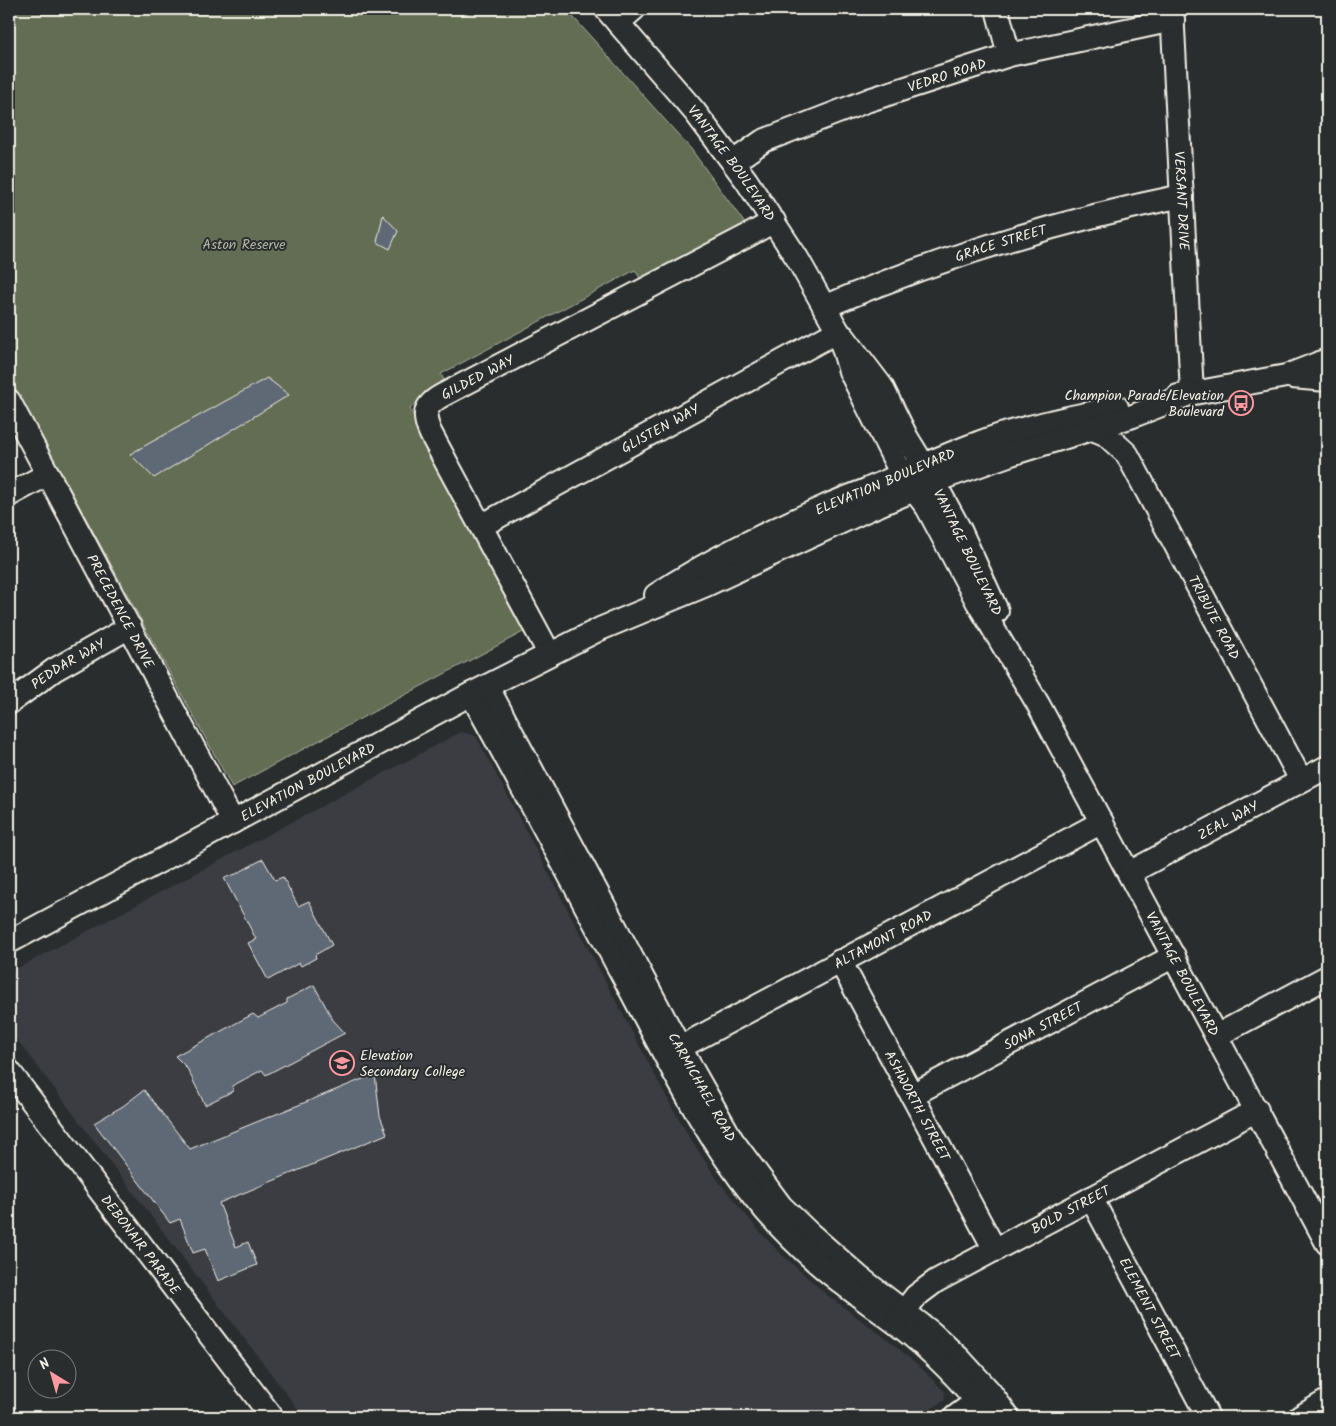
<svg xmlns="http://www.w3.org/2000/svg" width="1336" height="1426" font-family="Kalam,sans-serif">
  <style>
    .built { fill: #3a3e43 }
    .green { fill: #646d53; stroke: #acaf9e }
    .building { fill: #5f6775; stroke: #f4f1e8 }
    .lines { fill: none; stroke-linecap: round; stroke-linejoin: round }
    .minor-casing { stroke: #f4f1e8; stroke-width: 26 }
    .minor { stroke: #2a2d2e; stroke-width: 22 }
    .labels { text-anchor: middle; stroke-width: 4; stroke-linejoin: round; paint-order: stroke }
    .street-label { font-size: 14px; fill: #f4f1e8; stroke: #2a2d2e }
    .park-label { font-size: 14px; fill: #b3b6a5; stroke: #2a2d2e }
    .poi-label { font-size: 14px; fill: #f4f1e8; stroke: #2a2d2e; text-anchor: end }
  </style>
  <rect width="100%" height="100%" fill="#2a2d2e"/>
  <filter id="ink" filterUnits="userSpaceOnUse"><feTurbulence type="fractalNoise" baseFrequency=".02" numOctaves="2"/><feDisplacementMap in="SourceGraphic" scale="10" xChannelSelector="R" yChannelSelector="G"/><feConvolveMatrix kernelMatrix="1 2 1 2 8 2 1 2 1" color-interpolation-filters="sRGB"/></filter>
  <g filter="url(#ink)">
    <!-- built -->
    <path class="built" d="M461 732 476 736 667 1098 690 1139 720 1183 758 1230 781 1254 827 1295 888 1340 918 1365 945 1392 944 1401 917 1417H304L9 1029V973Z"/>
    <!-- green -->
    <path class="green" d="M9 9H566L691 149 746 225 641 280 635 270 441 374 446 384 424 396 410 409 525 631 232 787 9 377Z"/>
    <!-- building -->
    <path class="building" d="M383 215 398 231 390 249 377 242Z
      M267 378 289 395 154 478 130 454Z
      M263 859 275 880 283 877 298 906 309 901 332 945 315 955 316 958 301 966 299 963 268 980 248 943 256 939 224 878 236 874Z
      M314 985 333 1020 345 1033 266 1075 262 1070 232 1086 233 1091 205 1105 187 1068 175 1056 253 1014 258 1018 287 1003V999Z
      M375 1074 380 1116 387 1134 219 1203 236 1247 248 1242 257 1265 218 1281 205 1249 193 1253 180 1219 170 1223 94 1123 123 1106 144 1090 190 1149Z"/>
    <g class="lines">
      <defs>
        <g id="minor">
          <path id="s1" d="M606 9 695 112 746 180 797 258 838 331 850 371 902 475 927 507 978 603 1038 704 1327 1243"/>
          <path d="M997 9 1009 55"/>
          <path id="s2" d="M1172 9 1192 393"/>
          <path d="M618 23 634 9"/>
          <path id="s3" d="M733 162 763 141 869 100 1009 55 1173 20"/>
          <path id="s4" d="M824 307C939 258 1059 221 1182 196"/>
          <path d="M844 337 882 387 907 438 934 482 960 530 997 611"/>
          <path d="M1292 377 1327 380"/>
          <path d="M1178 396 1286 376 1327 360"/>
          <path id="s5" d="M9 401 233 822"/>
          <path id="s6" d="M1093 429 1105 434 1127 454 1301 780"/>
          <path d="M9 495 48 474"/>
          <path id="s7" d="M481 526 838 331"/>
          <path id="s8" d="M656 595C709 560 766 533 824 507 837 501 852 496 866 490 903 474 940 457 978 443 1022 426 1071 418 1117 407"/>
          <path id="s9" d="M549 653 431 434C422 415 424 405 443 395L749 235 774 221"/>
          <path id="s10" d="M487 686 680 1048 732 1140 781 1206 808 1232 859 1277 932 1333 959 1358 990 1392 1008 1417"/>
          <path d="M471 694C525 791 577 890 630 989 668 1061 704 1135 755 1198 775 1223 798 1246 821 1266 845 1287 872 1305 897 1324 932 1351 963 1382 989 1417"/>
          <path id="s11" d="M9 703 54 670 130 627"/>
          <path id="s12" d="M1129 873 1327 767"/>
          <path id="s13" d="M9 942 471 694 600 629 706 585 867 510 940 479 1011 454 1133 416 1192 393"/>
          <path id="s14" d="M840 961 995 1250"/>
          <path d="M1216 1036 1327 977"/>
          <path id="s15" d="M666 1055 1102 822"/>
          <path id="s16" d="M9 1071 272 1417"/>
          <path id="s17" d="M912 1095 1174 956"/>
          <path id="s18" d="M1091 1198 1208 1417"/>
          <path id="s19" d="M896 1322 916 1296 936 1281 1257 1110"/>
          <path d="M955 1417 989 1392"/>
          <path d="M1300 1417 1327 1401"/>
        </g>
      </defs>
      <!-- minor casing -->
      <use href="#minor" class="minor-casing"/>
      <!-- minor -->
      <use href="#minor" class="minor"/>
    </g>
  </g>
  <!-- icons -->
  <defs>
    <symbol id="bus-ring" viewBox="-11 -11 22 22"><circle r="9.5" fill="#2a2d2e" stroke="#ff9aa2" stroke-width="1.5"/><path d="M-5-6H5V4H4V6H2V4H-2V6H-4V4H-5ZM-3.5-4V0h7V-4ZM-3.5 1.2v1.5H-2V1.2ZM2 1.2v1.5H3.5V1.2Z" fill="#ff9aa2"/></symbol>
    <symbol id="school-ring" viewBox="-11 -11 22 22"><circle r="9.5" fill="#2a2d2e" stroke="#ff9aa2" stroke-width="1.5"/><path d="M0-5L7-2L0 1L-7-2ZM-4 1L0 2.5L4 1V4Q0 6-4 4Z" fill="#ff9aa2"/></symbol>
  </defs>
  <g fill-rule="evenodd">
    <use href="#bus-ring" x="1227" y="389" width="28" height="28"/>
    <use href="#school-ring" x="328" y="1049" width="28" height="28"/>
  </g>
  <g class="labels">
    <!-- street labels -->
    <g class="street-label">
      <text dy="5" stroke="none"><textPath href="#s3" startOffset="232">VEDRO ROAD</textPath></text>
      <text dy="5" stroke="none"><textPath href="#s1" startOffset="199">VANTAGE BOULEVARD</textPath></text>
      <text dy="5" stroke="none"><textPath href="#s2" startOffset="192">VERSANT DRIVE</textPath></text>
      <text dy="5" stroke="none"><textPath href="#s4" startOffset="188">GRACE STREET</textPath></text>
      <text dy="5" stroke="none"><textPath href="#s9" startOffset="335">GILDED WAY</textPath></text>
      <text dy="5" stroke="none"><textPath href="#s7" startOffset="204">GLISTEN WAY</textPath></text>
      <text dy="5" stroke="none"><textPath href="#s8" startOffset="256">ELEVATION BOULEVARD</textPath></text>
      <text transform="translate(968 552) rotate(64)" y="5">VANTAGE BOULEVARD</text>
      <text dy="5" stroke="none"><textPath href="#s5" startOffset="238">PRECEDENCE DRIVE</textPath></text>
      <text dy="5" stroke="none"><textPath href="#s6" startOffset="228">TRIBUTE ROAD</textPath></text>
      <text dy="5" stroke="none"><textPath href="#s11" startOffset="71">PEDDAR WAY</textPath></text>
      <text dy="5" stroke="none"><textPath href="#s13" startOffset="339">ELEVATION BOULEVARD</textPath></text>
      <text dy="5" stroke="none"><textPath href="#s12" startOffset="112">ZEAL WAY</textPath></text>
      <text dy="5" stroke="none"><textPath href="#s15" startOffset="246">ALTAMONT ROAD</textPath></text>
      <text dy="5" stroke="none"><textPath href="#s1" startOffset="1129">VANTAGE BOULEVARD</textPath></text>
      <text dy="5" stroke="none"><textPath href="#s17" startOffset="148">SONA STREET</textPath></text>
      <text dy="5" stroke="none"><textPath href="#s10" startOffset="455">CARMICHAEL ROAD</textPath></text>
      <text dy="5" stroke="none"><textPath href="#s14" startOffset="164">ASHWORTH STREET</textPath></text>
      <text dy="5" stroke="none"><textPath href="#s19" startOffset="210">BOLD STREET</textPath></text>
      <text dy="5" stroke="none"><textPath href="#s16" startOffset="218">DEBONAIR PARADE</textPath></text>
      <text dy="5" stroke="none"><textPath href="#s18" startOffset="125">ELEMENT STREET</textPath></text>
    </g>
    <!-- park labels -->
    <g class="park-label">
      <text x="244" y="249">Aston Reserve</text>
    </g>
    <!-- poi labels -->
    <g class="poi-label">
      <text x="1224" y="400">Champion Parade/Elevation<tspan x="1224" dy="16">Boulevard</tspan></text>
      <text x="360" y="1060" text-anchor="start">Elevation<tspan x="360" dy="16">Secondary College</tspan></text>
    </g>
  </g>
  <!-- margin -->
  <rect width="1336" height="1426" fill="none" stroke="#2a2d2e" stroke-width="30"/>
  <rect x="15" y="15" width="1306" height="1396" fill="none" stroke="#f4f1e8" stroke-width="2" filter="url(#ink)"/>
  <!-- north arrow -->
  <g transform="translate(52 1374) rotate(323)"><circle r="24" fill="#2a2d2e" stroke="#7b7b78"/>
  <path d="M0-4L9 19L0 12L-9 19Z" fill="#ff9aa2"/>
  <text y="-8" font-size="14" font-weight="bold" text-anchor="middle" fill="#f4f1e8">N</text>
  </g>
</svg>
